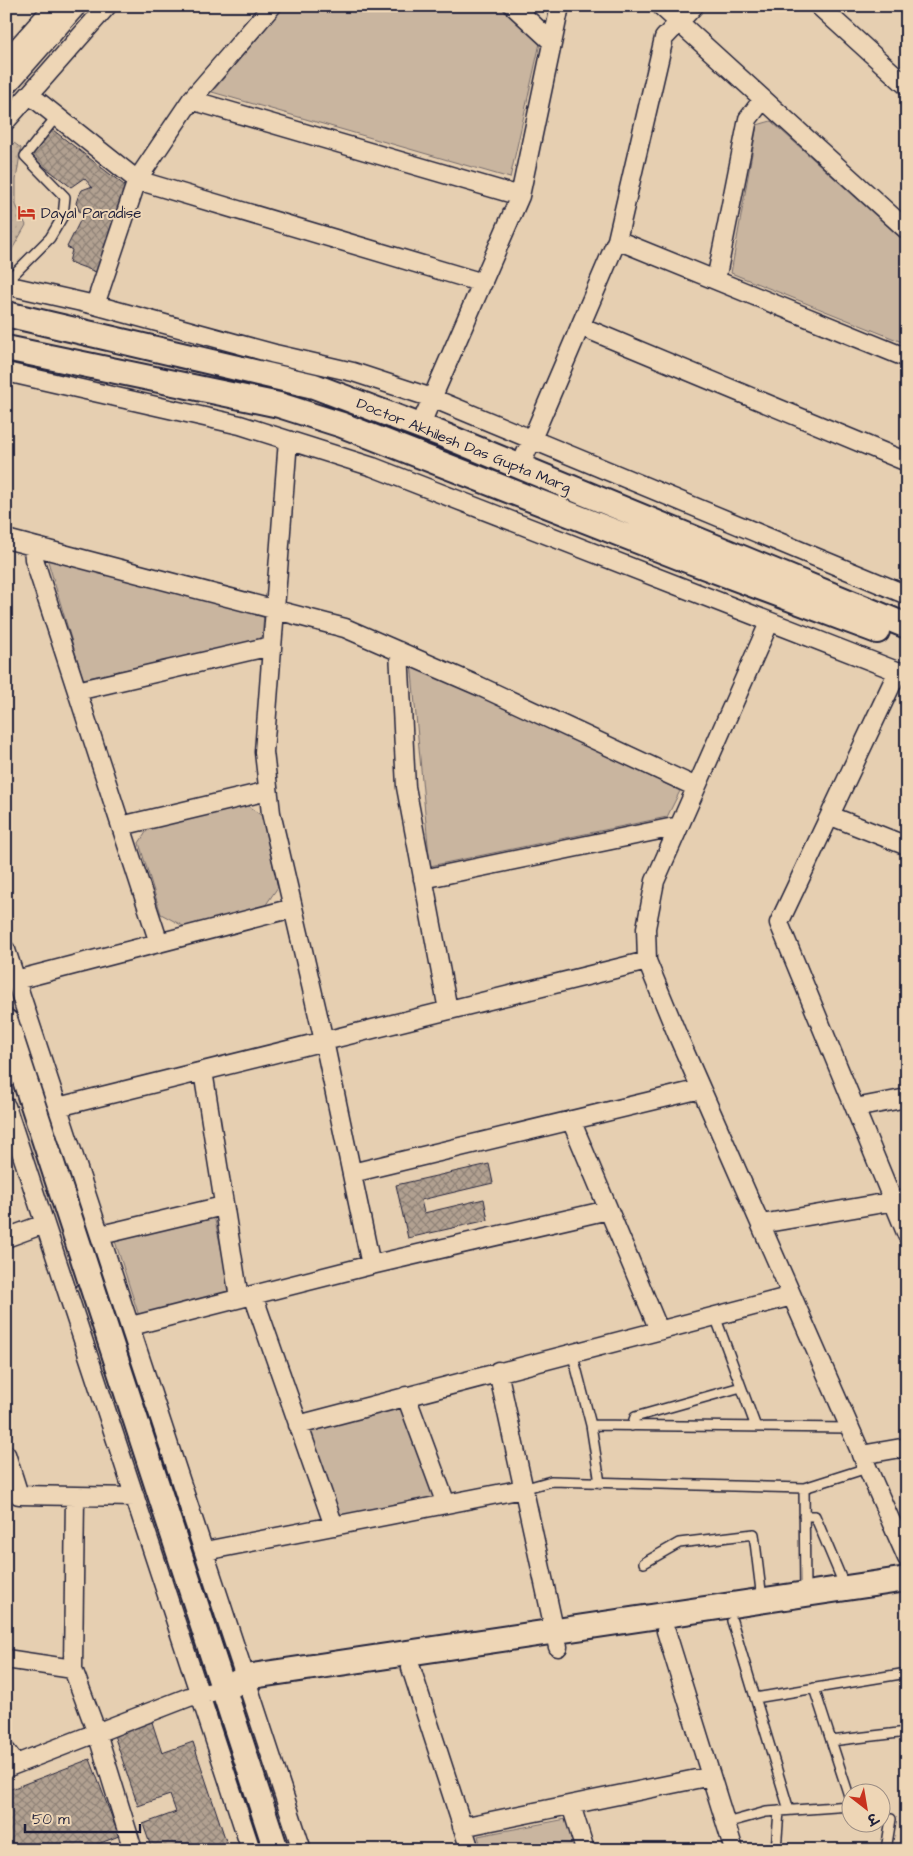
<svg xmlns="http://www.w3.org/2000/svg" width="913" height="1856" font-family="'Architects Daughter','Playpen Sans Deva',sans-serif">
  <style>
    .grass { fill: url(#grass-dots); stroke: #766c6d }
    .park { fill: #c9b59f; stroke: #766c6d }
    .building { fill: url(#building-cross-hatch); stroke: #22223b }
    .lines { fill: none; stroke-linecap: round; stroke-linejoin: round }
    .lane-casing { stroke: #22223b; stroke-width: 12 }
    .street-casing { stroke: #22223b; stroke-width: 21 }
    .secondary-casing { stroke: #22223b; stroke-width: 28 }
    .lane { stroke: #eed6b6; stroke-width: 9 }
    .street { stroke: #eed6b6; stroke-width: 18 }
    .secondary { stroke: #eed6b6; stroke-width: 24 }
    .labels { text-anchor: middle; stroke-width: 4; stroke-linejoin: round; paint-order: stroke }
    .poi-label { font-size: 15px; fill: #22223b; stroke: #eed6b6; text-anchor: start }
    .street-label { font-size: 15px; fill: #22223b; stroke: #eed6b6 }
  </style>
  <defs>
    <pattern id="grass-dots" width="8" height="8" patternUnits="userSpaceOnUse" patternTransform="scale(1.25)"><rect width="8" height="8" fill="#c9b59f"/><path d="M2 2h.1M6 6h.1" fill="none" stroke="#ac9b8a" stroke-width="1.8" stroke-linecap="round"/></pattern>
    <pattern id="building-cross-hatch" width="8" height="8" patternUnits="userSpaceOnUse" patternTransform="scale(1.25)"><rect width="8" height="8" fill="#b2a191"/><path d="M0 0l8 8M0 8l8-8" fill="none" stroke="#908378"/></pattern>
  </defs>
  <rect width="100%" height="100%" fill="#e6cfb1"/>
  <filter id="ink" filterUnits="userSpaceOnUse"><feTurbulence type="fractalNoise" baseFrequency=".02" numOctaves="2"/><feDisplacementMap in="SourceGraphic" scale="10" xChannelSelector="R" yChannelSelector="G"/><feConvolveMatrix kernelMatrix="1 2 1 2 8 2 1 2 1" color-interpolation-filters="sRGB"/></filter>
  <g filter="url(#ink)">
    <!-- grass -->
    <path class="grass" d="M14 143 21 148 16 180V205L26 225 6 260V151Z"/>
    <!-- park -->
    <path class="park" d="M285 6H499L540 43 510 178 212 92Z
      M771 121 907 244V344L731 273 757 125Z
      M47 558 264 613 262 640 83 679Z
      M411 662 680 791 667 817 430 866Z
      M244 803 262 816 278 887 265 906 185 927 161 914 139 843 150 826Z
      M214 1216 231 1293 139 1316 114 1238Z
      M403 1406 435 1501 341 1518 310 1432Z
      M566 1819 576 1850H482L478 1836Z"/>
    <!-- building -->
    <path class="building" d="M53 130 124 185 125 189 99 273 69 262 72 250 67 247 84 213 79 211 76 203 78 197 82 190 90 187 93 188 84 178 71 187 30 156Z
      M489 1164 493 1183 421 1200 424 1213 484 1199 488 1220 408 1238 396 1185Z
      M152 1722 162 1753 193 1742 229 1850H152L143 1824 176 1812 170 1795 138 1806 114 1735Z
      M90 1759 119 1836 82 1850H6V1791Z"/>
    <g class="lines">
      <defs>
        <path id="lane" d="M6 282 50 238 63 216 65 197 25 156 56 117
          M715 1316 756 1427
          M572 1352 591 1425 600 1483
          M591 1425 850 1428
          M632 1426 635 1417 741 1387
          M804 1488 805 1592
          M523 1489 551 1481 804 1488 867 1468
          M804 1516H815L845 1587
          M644 1563 679 1543 754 1534 762 1599
          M732 1621 789 1810
          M814 1688 850 1799
          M755 1698 907 1673
          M831 1741 907 1732
          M726 1823 766 1812 850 1806
          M776 1850 779 1811
          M886 1850 891 1819"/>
        <path id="street" d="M513 6 552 42
          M661 6 907 230
          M819 6 907 86
          M6 60 54 6
          M6 87 77 6
          M30 95 137 180 483 283
          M191 100 520 196
          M6 121 107 6
          M617 240 907 358
          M716 280 748 119 763 99
          M6 285 95 305 275 354 353 372 432 398 907 595
          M95 305 137 180 191 100 272 6
          M580 326 907 462
          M6 372 240 425 373 467 907 675
          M420 426 520 196 560 6
          M288 440 264 752 271 813 324 1041 371 1265
          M520 467 617 240 664 38 694 6
          M6 539 345 628 479 686 696 787
          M33 546 34 559 159 943
          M769 623 655 881 646 928 647 961 677 1034 907 1558
          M399 651 406 787 448 1010
          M898 671 779 923 907 1235
          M77 691 271 646
          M831 816 907 846
          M121 826 268 791
          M423 879 679 826
          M6 950 302 1850
          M16 980 293 908
          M203 1071 239 1298
          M6 1106 251 1850
          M58 1107 647 961
          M855 1108 907 1098
          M571 1120 659 1330
          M352 1173 701 1089
          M761 1224 907 1199
          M101 1235 223 1206
          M6 1238 44 1224
          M253 1295 334 1526
          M131 1326 371 1265 608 1210
          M498 1371 558 1647
          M406 1396 446 1504
          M298 1425 792 1296
          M6 1454 19 1495 135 1497
          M861 1455 907 1447
          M75 1496 73 1669 97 1733 133 1850
          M205 1551 523 1489
          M666 1631 734 1850
          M6 1659 73 1669
          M411 1668 470 1850
          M6 1751 16 1764
          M6 1768 189 1697 212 1692
          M571 1805 585 1850
          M462 1827 711 1776"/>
        <path id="secondary" d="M6 314 314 386 441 434 907 626
          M6 348 279 405 342 425 679 557 877 631
          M6 1022 276 1850
          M224 1690 246 1677 907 1579"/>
      </defs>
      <!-- lane casing -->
      <use href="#lane" class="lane-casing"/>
      <!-- street casing -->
      <use href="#street" class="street-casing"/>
      <!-- secondary casing -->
      <use href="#secondary" class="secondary-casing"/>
      <!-- lane -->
      <use href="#lane" class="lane"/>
      <!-- street -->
      <use href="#street" class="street"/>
      <!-- secondary -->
      <use href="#secondary" class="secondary"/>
    </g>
  </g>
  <!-- icons -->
  <defs>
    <symbol id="hotel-bare" viewBox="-9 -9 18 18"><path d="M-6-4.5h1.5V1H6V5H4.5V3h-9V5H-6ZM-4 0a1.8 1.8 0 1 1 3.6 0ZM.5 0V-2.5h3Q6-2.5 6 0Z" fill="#c8321e" stroke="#eed6b6" stroke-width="2.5" paint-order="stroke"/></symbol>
  </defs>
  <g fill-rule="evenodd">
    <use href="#hotel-bare" x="14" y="200" width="25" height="25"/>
  </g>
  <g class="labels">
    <!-- poi labels -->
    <g class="poi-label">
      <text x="41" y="218">Dayal Paradise</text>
    </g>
    <!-- street labels -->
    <g class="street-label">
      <text transform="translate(464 445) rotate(22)" y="5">Doctor Akhilesh Das Gupta Marg</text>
    </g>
  </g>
  <!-- margin -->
  <rect width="913" height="1856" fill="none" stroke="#eed6b6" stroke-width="25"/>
  <rect x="12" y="12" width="888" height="1831" fill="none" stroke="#22223b" stroke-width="2" filter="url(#ink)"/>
  <!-- north arrow -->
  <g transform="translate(866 1808) rotate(149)"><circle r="24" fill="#eed6b6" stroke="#9c8e85"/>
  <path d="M0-4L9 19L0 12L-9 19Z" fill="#c8321e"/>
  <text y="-8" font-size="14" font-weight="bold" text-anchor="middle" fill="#22223b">उ</text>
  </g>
  <!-- scale -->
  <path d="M25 1824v8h115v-8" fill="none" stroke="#22223b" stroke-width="2.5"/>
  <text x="32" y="1824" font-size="15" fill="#22223b" stroke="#eed6b6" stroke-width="4" paint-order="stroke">50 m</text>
</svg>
